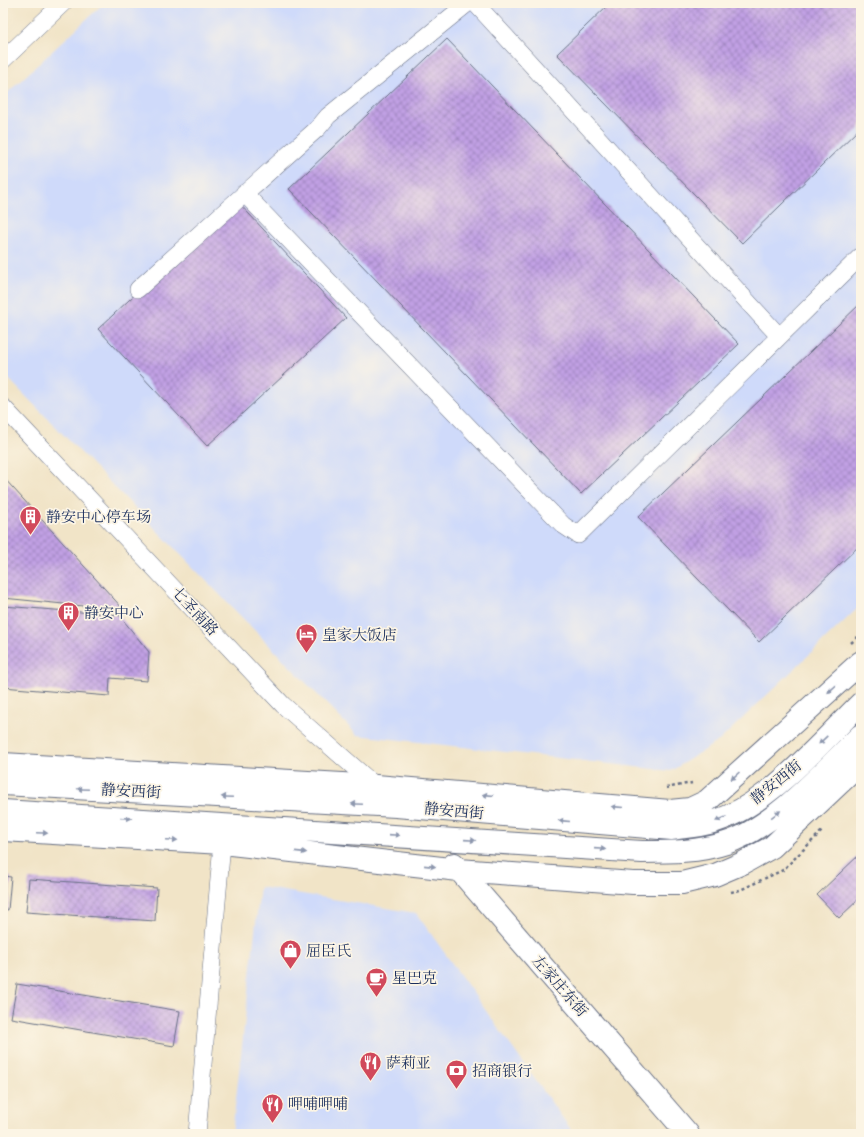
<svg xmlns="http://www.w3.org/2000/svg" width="864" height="1137" font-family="'EB Garamond','Noto Serif SC',serif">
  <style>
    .built { fill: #cfdafa }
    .building { fill: url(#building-cross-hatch) }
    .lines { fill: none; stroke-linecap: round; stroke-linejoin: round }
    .street-casing { stroke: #666e83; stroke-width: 18 }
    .secondary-casing { stroke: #666e83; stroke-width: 24 }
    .path { stroke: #666e83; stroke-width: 2.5; stroke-dasharray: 3 3; stroke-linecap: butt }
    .street { stroke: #fff; stroke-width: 17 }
    .secondary { stroke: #fff; stroke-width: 22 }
    .oneway { fill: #8d97ae }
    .labels { text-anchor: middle; stroke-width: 3.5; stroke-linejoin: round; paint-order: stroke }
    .poi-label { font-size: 15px; fill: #1b2f5e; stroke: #fcf5e5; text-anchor: start }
    .street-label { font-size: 15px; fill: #1b2f5e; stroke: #fcf5e5 }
  </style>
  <defs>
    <pattern id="building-cross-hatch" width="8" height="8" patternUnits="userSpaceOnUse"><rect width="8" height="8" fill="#c1a0e4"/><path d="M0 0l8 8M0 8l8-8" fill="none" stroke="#9c83bc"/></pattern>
  </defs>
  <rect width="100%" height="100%" fill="#fcf5e5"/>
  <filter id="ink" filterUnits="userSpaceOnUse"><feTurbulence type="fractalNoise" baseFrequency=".025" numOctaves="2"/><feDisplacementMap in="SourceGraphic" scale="8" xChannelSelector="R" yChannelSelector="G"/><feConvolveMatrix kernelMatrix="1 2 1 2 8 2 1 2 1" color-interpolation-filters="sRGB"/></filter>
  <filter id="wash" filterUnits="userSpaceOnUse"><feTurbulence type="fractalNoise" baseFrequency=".012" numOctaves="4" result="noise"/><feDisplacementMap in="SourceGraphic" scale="16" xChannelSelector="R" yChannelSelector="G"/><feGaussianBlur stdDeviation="0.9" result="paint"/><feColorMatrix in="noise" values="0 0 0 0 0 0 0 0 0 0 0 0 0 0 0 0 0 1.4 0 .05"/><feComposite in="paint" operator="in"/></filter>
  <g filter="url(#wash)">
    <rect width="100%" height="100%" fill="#f1e4c7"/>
    <!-- built -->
    <path class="built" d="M104 3H861V605L720 740 671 771 357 735 3 373V97Z
      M260 887 416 913 574 1134H232Z"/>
    <g id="blocks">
      <!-- building -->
      <path class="building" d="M610 3H861V127L742 243 557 54Z
        M447 39 739 344 581 494 289 189Z
        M236 200 346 318 207 446 98 329Z
        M861 303V544L759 642 638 517Z
        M3 477 124 610 3 598Z
        M3 606 119 615 149 652 147 681 110 678 109 696 3 687Z
        M861 853V897L839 918 817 895Z
        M3 876 11 877 8 910 3 909Z
        M29 879 157 888 155 921 26 912Z
        M17 984 180 1011 174 1046 11 1018Z"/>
    </g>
  </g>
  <g filter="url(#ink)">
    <use href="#blocks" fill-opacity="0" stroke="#666e83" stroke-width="1"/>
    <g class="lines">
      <defs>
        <path id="street" d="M475 3 779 336
          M3 60 63 3
          M244 193 563 525 578 535 861 256
          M138 289 318 128 328 116 468 3
          M3 407 283 705 379 789
          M197 1134 223 832"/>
        <path id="secondary" d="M3 764 376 786 670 811 690 809 707 801 861 662
          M3 784 396 806 672 829C684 827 697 826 709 823 765 809 820 743 861 703
          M3 811 642 852C670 852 699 852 726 843 773 828 826 769 861 735
          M3 830 222 843 459 870 633 883H682L715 875 743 863 772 847 861 763
          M454 864 688 1134"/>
      </defs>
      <!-- street casing -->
      <use href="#street" class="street-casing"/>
      <!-- secondary casing -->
      <use href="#secondary" class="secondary-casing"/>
      <!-- path -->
      <path class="path" d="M851 643 861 634
        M666 788 692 783
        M731 892 740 890 783 870 823 830"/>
      <!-- street -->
      <use href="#street" class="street"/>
      <!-- secondary -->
      <use href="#secondary" class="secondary"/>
    </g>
    <!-- one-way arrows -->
    <defs><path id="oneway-solid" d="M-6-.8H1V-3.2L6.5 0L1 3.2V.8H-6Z"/></defs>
    <g class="oneway">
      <use href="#oneway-solid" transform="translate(832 689) rotate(138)"/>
      <use href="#oneway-solid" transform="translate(823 740) rotate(136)"/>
      <use href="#oneway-solid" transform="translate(735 776) rotate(138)"/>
      <use href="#oneway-solid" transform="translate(83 789) rotate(-177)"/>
      <use href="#oneway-solid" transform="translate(488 795) rotate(-175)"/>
      <use href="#oneway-solid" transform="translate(227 797) rotate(-177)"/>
      <use href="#oneway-solid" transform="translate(357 804) rotate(-177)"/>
      <use href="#oneway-solid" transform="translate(617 807) rotate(-175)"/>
      <use href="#oneway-solid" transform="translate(776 814) rotate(-36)"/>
      <use href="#oneway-solid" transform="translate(126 818) rotate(4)"/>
      <use href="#oneway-solid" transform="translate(721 819) rotate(158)"/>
      <use href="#oneway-solid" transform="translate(564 821) rotate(-175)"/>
      <use href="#oneway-solid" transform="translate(42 833) rotate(3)"/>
      <use href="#oneway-solid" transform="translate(394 835) rotate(4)"/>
      <use href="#oneway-solid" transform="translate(172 840) rotate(3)"/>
      <use href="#oneway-solid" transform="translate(470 840) rotate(4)"/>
      <use href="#oneway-solid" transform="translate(600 849) rotate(4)"/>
      <use href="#oneway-solid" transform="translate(301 852) rotate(6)"/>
      <use href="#oneway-solid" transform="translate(430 866) rotate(6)"/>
    </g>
  </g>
  <!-- icons -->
  <defs>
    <symbol id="building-pin" viewBox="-11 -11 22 30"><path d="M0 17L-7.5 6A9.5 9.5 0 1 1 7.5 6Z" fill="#d1495b" stroke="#fcf5e5"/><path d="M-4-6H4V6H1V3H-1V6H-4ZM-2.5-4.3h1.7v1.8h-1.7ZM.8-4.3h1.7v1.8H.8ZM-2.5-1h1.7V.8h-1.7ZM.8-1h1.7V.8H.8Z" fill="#fff"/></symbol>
    <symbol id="hotel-pin" viewBox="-11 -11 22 30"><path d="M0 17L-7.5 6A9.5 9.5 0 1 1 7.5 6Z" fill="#d1495b" stroke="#fcf5e5"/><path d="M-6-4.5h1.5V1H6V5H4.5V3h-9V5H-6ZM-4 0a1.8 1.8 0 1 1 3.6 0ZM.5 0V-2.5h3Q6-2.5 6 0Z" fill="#fff"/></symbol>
    <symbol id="shop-pin" viewBox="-11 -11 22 30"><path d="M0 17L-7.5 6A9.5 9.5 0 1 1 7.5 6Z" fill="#d1495b" stroke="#fcf5e5"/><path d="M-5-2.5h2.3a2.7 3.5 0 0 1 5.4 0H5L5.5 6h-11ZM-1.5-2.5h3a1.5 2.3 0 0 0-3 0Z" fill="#fff"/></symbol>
    <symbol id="cafe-pin" viewBox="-11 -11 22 30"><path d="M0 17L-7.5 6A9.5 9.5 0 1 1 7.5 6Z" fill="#d1495b" stroke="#fcf5e5"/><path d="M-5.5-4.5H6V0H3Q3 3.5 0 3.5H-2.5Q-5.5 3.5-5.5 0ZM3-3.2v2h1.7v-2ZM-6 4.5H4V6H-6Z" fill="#fff"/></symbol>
    <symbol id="restaurant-pin" viewBox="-11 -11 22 30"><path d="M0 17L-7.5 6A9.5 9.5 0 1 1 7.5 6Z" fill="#d1495b" stroke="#fcf5e5"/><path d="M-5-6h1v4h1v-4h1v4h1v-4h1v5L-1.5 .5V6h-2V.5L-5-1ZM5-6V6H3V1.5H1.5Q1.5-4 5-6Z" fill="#fff"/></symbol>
    <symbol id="bank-pin" viewBox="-11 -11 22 30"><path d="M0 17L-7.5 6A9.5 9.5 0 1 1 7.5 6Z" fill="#d1495b" stroke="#fcf5e5"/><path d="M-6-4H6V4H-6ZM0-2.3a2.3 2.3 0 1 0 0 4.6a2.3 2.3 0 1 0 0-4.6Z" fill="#fff"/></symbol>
  </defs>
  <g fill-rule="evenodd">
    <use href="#building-pin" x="18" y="504" width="25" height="34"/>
    <use href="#building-pin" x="56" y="600" width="25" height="34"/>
    <use href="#hotel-pin" x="294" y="622" width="25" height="34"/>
    <use href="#shop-pin" x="278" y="938" width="25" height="34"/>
    <use href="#cafe-pin" x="364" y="966" width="25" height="34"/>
    <use href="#restaurant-pin" x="358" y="1050" width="25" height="34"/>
    <use href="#bank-pin" x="444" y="1058" width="25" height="34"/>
    <use href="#restaurant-pin" x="260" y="1092" width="25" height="34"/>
  </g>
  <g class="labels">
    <!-- poi labels -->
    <g class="poi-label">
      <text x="46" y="522">静安中心停车场</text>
      <text x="84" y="618">静安中心</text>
      <text x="322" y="640">皇家大饭店</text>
      <text x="306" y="956">屈臣氏</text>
      <text x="392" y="983">星巴克</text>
      <text x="386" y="1068">萨莉亚</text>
      <text x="472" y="1076">招商银行</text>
      <text x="288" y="1109">呷哺呷哺</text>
    </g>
    <!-- street labels -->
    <g class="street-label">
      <text transform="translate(195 611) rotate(47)" y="5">七圣南路</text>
      <text transform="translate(776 782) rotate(-39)" y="5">静安西街</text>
      <text transform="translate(131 791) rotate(3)" y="5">静安西街</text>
      <text transform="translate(454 811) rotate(5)" y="5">静安西街</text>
      <text transform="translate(560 986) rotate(49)" y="5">左家庄东街</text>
    </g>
  </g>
  <!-- margin -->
  <rect width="864" height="1137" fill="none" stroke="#fcf5e5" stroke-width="16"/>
</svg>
